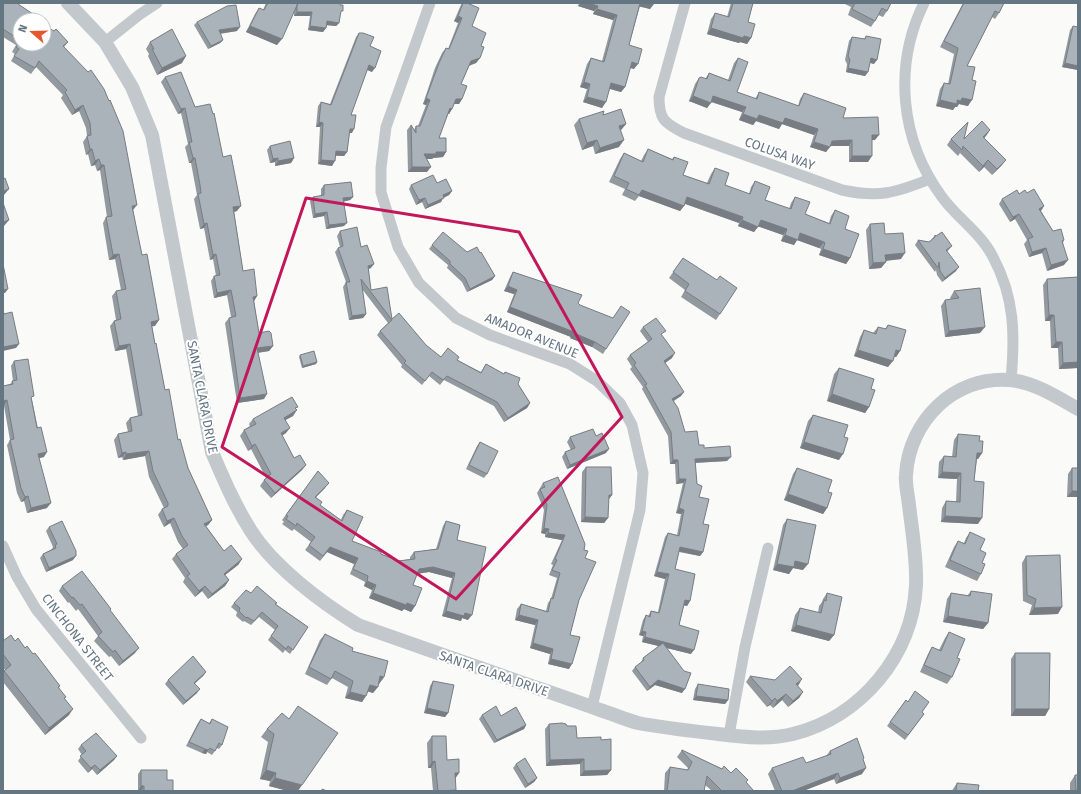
<svg xmlns="http://www.w3.org/2000/svg" width="1081" height="794" font-family="'Fira Sans',sans-serif">
  <style>
    .lines { fill: none; stroke-linecap: round; stroke-linejoin: round }
    .minor { stroke: #c3c8cc; stroke-width: 11 }
    .tertiary { stroke: #c3c8cc; stroke-width: 14 }
    .wall { fill: #929a9f }
    .shaded-wall { fill: #777d82 }
    .building { fill: #aab3b9; stroke: #777d82 }
    .marked { fill: none; stroke: #c2185b; stroke-width: 3; stroke-linejoin: round }
    .labels { text-anchor: middle; stroke-width: 4; stroke-linejoin: round; paint-order: stroke }
    .street-label { font-size: 13px; fill: #657683; stroke: #fff }
  </style>
  <rect width="100%" height="100%" fill="#fafaf8"/>
  <g class="lines">
    <!-- minor -->
    <path class="minor" d="M430 3 386 127 381 168V192L398 247 419 283 456 318 490 335 570 364 597 381 620 403 632 425 643 473 640 510 592 707
      M685 3 659 97C659 119 664 123 684 133L842 190C879 198 895 193 930 179
      M924 3C893 66 900 140 942 197 957 218 981 233 993 257 1015 298 1015 335 1011 380
      M105 42 139 15 157 3
      M3 546 17 577 36 609 141 738
      M729 735 745 647 768 548"/>
    <!-- tertiary -->
    <path class="tertiary" d="M68 3 105 42 132 87 152 135 212 452C224 480 235 506 251 531 274 567 322 603 358 625 412 644 466 663 520 682 546 691 573 700 600 710 613 714 626 720 638 723 664 728 692 731 718 734 744 737 768 740 793 734 861 717 913 655 916 585 917 558 912 531 909 505 908 495 905 484 906 475 909 421 954 376 1009 380 1034 382 1057 397 1078 409"/>
  </g>
  <!-- wall -->
  <path class="wall" d="M3 3 18 4 31 17 68 42 64 47 133 210 155 326H152L155 344 165 390 178 440 188 468 212 520 208 525 206 526 224 551 242 559 238 565 225 575 229 580 225 586 208 599 202 591 195 597 183 582 185 578 172 559 176 554 183 549 178 542 170 523 164 527 158 515 162 509 164 508 149 477 145 456 123 460 122 457 118 458 114 440 118 434 128 432 126 423 130 418 138 416 126 349 115 351 110 326 114 321 116 320 112 296 116 291 121 290 115 259 109 260 103 223 106 217H107L100 170 97 171 95 165 91 166 88 154 86 155 83 142 87 136 86 128 79 111 72 115 61 98 63 95 36 67 31 74 11 61 15 54 12 52 16 45 3 37Z
    M266 3H340V15L339 23 336 26 327 25 326 28 323 32 308 30 310 16H294V11L277 45 246 32 255 14 259 8 263 10Z
    M462 3H467L472 26 481 46 480 58 476 63 469 66 461 84 462 99 459 104H454L452 109 449 114H448L439 138 446 152 443 157 433 158 432 159H427V172H408L407 130 411 125 414 130 416 126H418L426 105 423 104 435 68 442 53 446 48 448 49 458 23 454 21 460 7Z
    M579 3H654L650 9 640 6 629 45 634 69 630 68 625 87 621 92 610 89 602 108 583 102 587 89 580 87 587 64 591 58 602 61 613 20 593 14 594 11 578 6Z
    M731 3H753L748 22 751 38 747 44 740 42 739 43 707 34 711 19 715 13 727 17Z
    M846 3H891L887 11 883 17 878 15 875 21 871 27 848 15 851 7 845 4Z
    M963 3H1004L999 13 995 19 992 17 967 66 972 80 968 106 959 104 957 107H955L953 110 936 106 940 89 944 83 948 84 954 54 940 47Z
    M197 22 237 31 220 34 223 40 220 43 208 49 194 25Z
    M1073 26 1078 70 1062 67 1070 30Z
    M359 33 370 46 372 72 367 70 351 115 352 133H349L347 152 344 156H335L332 166 318 164 320 127H316L318 106 321 102 330 104 356 37Z
    M866 36 874 64 870 63 868 72 865 76 846 72 847 64 845 60 849 41 852 37 864 39Z
    M150 42 182 63 157 75 148 56 149 54 146 49Z
    M738 58 737 92 755 99 759 92 798 106 800 99 804 93 843 118 875 140H872L868 162H849V146H830L826 152 810 147 814 135 782 124 779 129 756 121 753 125 739 120 742 112 711 102 707 108 689 101 695 84 699 78 705 79 709 73 728 80 734 63Z
    M165 77 195 107 223 157 237 211 234 212 243 271 257 296 254 301 259 333 273 346 269 351 258 353 264 399 237 403 225 323 229 318 231 317 227 295 214 298 211 281 214 276H216L213 259 210 260 204 228 200 229 194 199 197 195 191 163H189L185 147 188 144 181 113 178 114 161 82Z
    M603 115 626 124 621 130H620L619 147 595 154 593 146 582 150 574 125 579 119Z
    M990 130 984 138 1006 160 1001 166 992 175 984 167 979 172 960 153 958 156 947 145 951 139H964Z
    M270 146 294 158 291 163 275 166V162L270 163 267 150Z
    M648 149 672 159 674 157 683 175 707 183 711 174 715 168 725 185 749 194 751 187 755 181 765 200 789 209 791 203 795 197 805 214 829 223 831 216 835 210 845 229 850 258 846 264 819 255 821 249 819 248 797 240 794 245 781 241 783 235 758 226 754 232 738 226 739 223 685 204 680 211 639 196 635 201 622 195 625 189 609 182 620 159 624 153 641 161 644 155Z
    M437 183 452 191 449 195 443 198 441 202 425 209 422 202 416 205 409 189 411 185Z
    M324 185 353 197 350 200 343 202 344 226 326 229 324 216 313 218 310 201 313 197 321 196V189Z
    M1027 193 1044 206 1041 211 1053 231 1064 240 1063 243 1064 265 1047 271 1042 253 1029 257 1024 244 1027 240 1015 219 1010 222 999 204 1002 199 1019 194Z
    M870 224 885 234 901 259 886 261V262L881 268 869 269 866 230Z
    M340 231 361 247 371 268 368 269 371 290 392 319 441 357 457 360 481 372 486 364 504 374 505 372 518 384 530 403 527 408 504 422 494 406 444 380 440 385 429 376 422 385 401 367 402 365 377 335 380 331 388 323 362 289 366 314 363 318 349 320 343 287 346 282 335 252 338 248 340 247 337 236Z
    M935 235 936 236 952 246 947 252 956 271 942 282 937 275 936 270 935 272 915 245 918 240 929 242 932 239Z
    M432 245 467 252 480 253 495 276 492 280 467 292 462 282 447 268 448 265 429 249Z
    M683 258 720 314 716 320 681 297 685 290 669 278Z
    M513 272 578 303 606 349 603 354 592 347 570 338 571 337 507 312 514 294 504 291 510 277Z
    M1078 277V368L1059 369 1058 348H1051L1050 321H1045L1043 285 1047 279Z
    M980 288V333L945 337 941 306 945 300 951 299 950 298 954 291Z
    M888 325 900 351 896 357 894 356 888 367 854 356 860 337 864 330 873 333 878 327 885 329Z
    M643 327 662 335 672 358 665 363 681 396 674 401 685 432 699 445 727 461 695 463 697 484 699 497 703 524V552L700 556 679 552 675 569 690 601 687 606 684 605 679 625 691 654 667 648 682 693 655 685 647 691 632 671 635 667 641 663 643 658 659 646 642 642 643 636 639 635 643 620 646 615 648 616 651 611 658 612 665 579 654 576 665 537 668 533 677 535 681 514 676 513 683 483 676 484 675 464H670L668 436 642 389 643 387 630 369 632 367 627 359 630 355 648 342 640 331Z
    M300 355 317 362 316 364 302 368 299 357Z
    M14 361 32 400 44 457 39 458 47 508 27 513 24 501 21 502 17 493 7 445 10 440 4 406H3V386L10 384 13 381 11 366Z
    M839 368 871 389 869 407 865 413 827 401 834 374Z
    M296 409 293 416 285 420 286 433 282 436 294 458 306 465 302 470 271 498 260 486 264 480 266 478 251 449 248 451 240 436 244 430 250 426 249 424 253 419Z
    M813 415 839 460 800 448 808 421Z
    M958 434 979 441 982 453 978 459H977L974 481 978 524 941 522 942 508 946 501 956 502 957 479 938 478 939 462 944 456 952 457 954 440Z
    M570 437 606 453 567 469 562 457 565 452 571 450 567 442Z
    M480 442 487 474 484 478 466 469 477 446Z
    M1078 459V497H1067L1068 474 1072 468H1077Z
    M586 467 612 495 608 500V518L604 523 581 522 582 472Z
    M797 468 828 492 827 508 823 514 784 500 793 474Z
    M318 471 325 488 316 497 320 505 341 520 343 515 347 510 352 541 381 554 398 561 410 559V557L414 552 436 549 443 526 446 521 457 540 468 620 462 618 461 621 442 616 452 578 429 572 417 574 413 585 415 606 411 612 404 609 402 611 369 598 372 590 364 586 365 582 350 574 354 564 327 552 320 561 305 550 311 542 294 529 292 531 282 524 284 522 282 520Z
    M543 483 584 550 585 558 579 600 570 635 569 669 548 664 550 654 530 648 535 625 515 620 517 609 521 604 546 611 548 603 551 599 557 578 549 575 553 565 551 564 562 540 545 537V534L541 533 544 510 537 493Z
    M787 519 803 570 793 568 789 574 773 570 783 525Z
    M49 527 73 560 46 572 40 558 43 554 52 549 53 547 46 531Z
    M970 532 980 550 982 563 981 574 977 581 945 567 954 547 958 541 964 543 966 538Z
    M1026 556 1058 614 1029 615 1032 605 1023 601 1022 563Z
    M62 586 111 609 110 611 135 653 119 666 111 656 109 657 94 641 98 636 78 609 76 611 69 602 68 603 59 591Z
    M971 591 988 623 983 629 943 622 947 599 951 593 967 596Z
    M251 593 275 604 308 627 290 654 285 650 283 653 268 640 275 630 259 617 251 625 244 621 243 622 236 616 237 612 231 607 234 603Z
    M827 593 834 635 829 641 791 631 795 615 800 608 818 613 819 606 822 602 823 599Z
    M949 632 957 658 952 677 947 684 920 672 928 654 932 647 939 650 945 638Z
    M325 634 352 651 384 677 379 684V683L373 693 368 691 362 702 345 698 348 687 332 678 327 685 305 674 320 640Z
    M3 641H15L33 654 60 686 59 688 65 699 69 715 45 735 3 682V672L5 670 3 667Z
    M1015 653 1049 709 1045 716H1011V659Z
    M206 672 203 676 195 683 197 693 183 705 165 684 168 680Z
    M750 676 797 686 803 692 799 698 788 707 782 700 773 708 770 705 767 707 746 682Z
    M433 681 448 713 445 717 424 713 430 686Z
    M698 684 728 700 725 704 693 700 695 689Z
    M906 700 924 714 905 740 887 726Z
    M282 713 298 791H288L269 786 270 781 260 779 268 742 261 737 267 729Z
    M482 715 501 716 526 725 524 729 494 743 479 719Z
    M201 719 209 723 212 719 222 745 219 749 217 748 212 755 207 752 206 754 202 753 186 746 198 723Z
    M549 724 567 726 577 738 601 740 611 770 607 775 580 776V764L546 766 545 729Z
    M432 736 447 760 455 778V791H433L431 768H428L427 743Z
    M81 745 117 756 114 760 97 775 92 769 88 773 78 761 82 755 78 749Z
    M682 750 731 773 746 783 753 791H712L705 785 704 791H664L665 773 670 767 687 770 688 768 677 757Z
    M830 751 863 760 862 774 836 784 834 779 803 791H775L768 774 772 768 806 763 826 756Z
    M516 764 537 778 534 782 525 788 513 768Z
    M141 770 167 780 173 791H138V774Z
    M1075 775 1078 791H1070V783Z
    M957 783 978 791H952L953 789Z"/>
  <!-- shaded-wall -->
  <path class="shaded-wall" d="M581 3H588L598 6 594 11 578 6Z
    M639 3H650L654 4 650 9 637 6Z
    M597 9 617 15 613 20 593 14Z
    M297 12H312L310 16H294Z
    M458 16 462 18 458 23 454 21Z
    M327 21 339 23 336 26 325 25Z
    M250 26 282 39 277 45 246 32Z
    M310 26 326 28 323 32 308 30Z
    M240 27 237 31 216 34 219 30Z
    M711 28 744 36 751 38 747 44 740 42 739 43 707 34Z
    M223 40 220 43 208 49 211 46Z
    M186 56 182 63 157 75 162 68Z
    M480 58 476 63 467 66 471 61Z
    M871 58 877 60 874 64 868 62Z
    M632 62 638 64 634 69 628 67Z
    M1065 63 1078 66V70L1062 67Z
    M369 65 375 68 372 72 366 69Z
    M848 68 868 72 865 76 846 72Z
    M584 82 590 84 587 89 580 87Z
    M611 83 625 87 621 92 607 88Z
    M693 96 711 103 707 108 689 101Z
    M713 96 746 107 742 112 709 101Z
    M587 97 606 102 602 108 583 102Z
    M426 98 430 100 426 105 423 104Z
    M962 98 972 100 968 106 959 104 957 107H955L953 110 936 106 940 100H957Z
    M456 99H462L459 104H452Z
    M83 105 79 111 72 115 75 110Z
    M185 108 181 113 178 114 181 109Z
    M450 108 452 109 449 114 447 113Z
    M743 114 759 115 785 118 818 129 814 135 782 124 779 129 756 121 753 125 739 120Z
    M319 122 323 123 320 127H316Z
    M626 124 621 130 615 132 619 126Z
    M350 129H354L352 133H347Z
    M990 130 986 136 979 144 983 137Z
    M872 135H879L875 140H869Z
    M597 140 593 146 582 150 587 143Z
    M624 140 619 147 595 154 600 148Z
    M852 140 849 146H828L832 141Z
    M814 142 830 147 826 152 810 147Z
    M90 149H92L88 154 86 155Z
    M336 151 347 152 344 156 333 155Z
    M436 152H446L443 157 433 158 432 159H421L424 154Z
    M852 156H872L868 162H849Z
    M193 158H195L191 163H189Z
    M278 158 275 162 270 163 273 159Z
    M294 158 291 163 275 166 278 161Z
    M99 159 95 165 91 166 95 161Z
    M321 160 335 161 332 166 318 164Z
    M988 160 984 167 979 172 983 166Z
    M1006 160 1001 166 992 175 997 169Z
    M101 165H104L100 170 97 171Z
    M412 167H431L427 172H408Z
    M9 189 4 195 3 196V191Z
    M642 190 684 206 680 211 639 196Z
    M452 191 449 195 443 198 441 202 425 209 428 205 443 195Z
    M353 197 350 200 340 202 343 198Z
    M687 197 743 217 739 223 683 203Z
    M425 198 422 202 416 205 419 200Z
    M137 205 133 210 132 206Z
    M241 206 237 211 229 213 233 207Z
    M1044 206 1040 212 1039 209Z
    M327 212 324 216 313 218 315 214Z
    M1019 214 1015 219 1010 222 1013 217Z
    M9 220 4 226H3V222Z
    M742 220 758 227 754 232 738 226Z
    M761 220 787 229 783 235 757 226Z
    M207 223 204 228 200 229 204 224Z
    M347 223 344 226 326 229 329 225Z
    M800 233 824 242 819 248 797 240 794 245 781 241 785 235Z
    M1046 248 1042 253 1029 257 1032 252Z
    M823 249 850 258 846 264 819 255Z
    M905 253 901 259 881 261 885 255Z
    M119 254 115 259 109 260 113 255Z
    M216 254 213 259 210 260 213 255Z
    M1068 260 1064 265 1047 271 1051 265Z
    M886 262 881 268 869 269 873 263Z
    M374 264 371 268 365 270 368 266Z
    M959 267 956 271 942 282 945 278Z
    M495 276 492 280 467 292 470 289Z
    M508 286 517 290 514 294 504 291Z
    M8 289 5 293H3V290Z
    M231 290 227 295 214 298 217 293Z
    M257 296 254 301 253 297Z
    M510 307 574 332 571 337 507 312Z
    M366 314 363 318 349 320 352 316Z
    M1049 315H1054L1050 321H1045Z
    M159 320 155 326 147 327 151 322Z
    M985 327 980 333 945 337 949 331Z
    M574 333 595 342 592 347 570 338Z
    M1056 342H1062L1058 348H1051Z
    M19 344 16 348 3 351V347Z
    M130 344 126 349 115 351 119 346Z
    M273 346 269 351 254 353 257 348Z
    M858 350 893 361 888 367 854 356Z
    M896 350 900 351 896 357 891 356Z
    M675 353 672 358 661 366 664 361Z
    M317 362 316 364 302 368 303 366Z
    M1078 362V368L1059 369 1063 363Z
    M684 392 681 396 669 403 672 399Z
    M267 394 264 399 237 403 240 398Z
    M832 394 869 407 865 413 827 401Z
    M7 400 4 406H3V401Z
    M530 403 527 408 504 422 508 418Z
    M297 410 293 416 280 423 284 418Z
    M290 428 286 433 277 438 281 433Z
    M804 442 843 454 839 460 800 448Z
    M255 444 251 449 248 451 252 446Z
    M609 449 606 453 567 469 570 465Z
    M149 451 145 456 123 460 126 454Z
    M47 452 44 457 35 459 38 454Z
    M126 452 122 457 118 458 122 453Z
    M977 453H982L978 459H973Z
    M731 457 727 461 691 463 695 459Z
    M673 460H678L675 464H670Z
    M306 465 302 470 271 498 275 493Z
    M942 472 961 473 957 479 938 478Z
    M679 479H686L683 483 676 484Z
    M329 483 325 488 311 502 315 497Z
    M1072 491H1078V497H1067Z
    M788 494 827 508 823 514 784 500Z
    M609 495H612L608 500Z
    M28 496 24 501 21 502 25 497Z
    M51 503 47 508 27 513 31 508Z
    M679 508 684 510 681 514 676 513Z
    M945 516 982 518 978 524 941 522Z
    M585 517 608 518 604 523 581 522Z
    M174 518 170 523 164 527 167 521Z
    M212 520 208 525 200 529 204 524Z
    M544 528 549 529 545 534 541 533Z
    M548 533 565 535 562 540 545 537Z
    M330 547 358 558 354 564 327 552 320 561Z
    M680 547 703 552 700 556 677 551Z
    M76 556 73 560 46 572 49 568Z
    M242 559 238 565 220 579 224 574Z
    M795 561 808 564 803 570 793 568 789 574 773 570 777 564Z
    M433 567 455 573 452 578 429 572 415 574 419 569Z
    M657 572 669 574 665 579 654 576Z
    M229 580 225 586 208 599 212 594Z
    M367 581 376 585 372 590 364 586Z
    M205 586 202 591 195 597 199 591Z
    M373 593 407 603 415 606 411 612 404 609 402 611 369 598Z
    M685 600 690 601 687 606 682 605Z
    M1062 607 1058 614 1029 615 1034 608Z
    M446 611 465 613 472 615 468 620 462 618 461 621 442 616Z
    M519 615 538 620 535 625 515 620Z
    M948 616 988 623 983 629 943 622Z
    M796 625 834 635 829 641 791 631Z
    M642 631 646 632 643 636 639 635Z
    M645 637 694 650 691 654 642 642Z
    M533 643 553 649 550 654 530 648Z
    M139 648 135 653 119 666 123 661Z
    M551 659 572 664 569 669 548 664Z
    M206 672 203 676 191 687 194 683Z
    M380 676 384 677 379 684 376 683Z
    M802 679 798 686 796 684Z
    M658 680 685 689 682 693 655 685 647 691 650 687Z
    M370 685 378 687 373 693 366 691Z
    M200 689 197 693 183 705 186 701Z
    M350 692 366 696 362 702 345 698Z
    M803 692 799 698 788 707 793 701Z
    M786 694 782 700 773 708 777 701Z
    M696 696 728 700 725 704 693 700Z
    M775 698 770 705 767 707 772 701Z
    M427 708 448 713 445 717 424 713Z
    M73 709 69 715 45 735 49 728Z
    M1015 709H1049L1045 716H1011Z
    M526 725 524 729 494 743 497 740Z
    M205 749 208 750 206 754 202 753Z
    M117 756 114 760 97 775 100 770Z
    M584 759 580 764 546 766 550 760Z
    M435 761 431 768H428L432 762Z
    M95 765 92 769 88 773 91 768Z
    M866 768 862 774 836 784 840 778Z
    M266 770 276 773 270 781 260 779Z
    M611 770 607 775 580 776 584 771Z
    M455 773H459L455 779Z
    M838 773 834 779 803 791H792Z
    M275 778 302 785 298 791H288L269 786Z
    M537 778 534 782 525 788 528 784Z
    M141 786H144L141 791H138Z"/>
  <!-- building -->
  <path class="building" d="M3 3H19L18 4 33 14 31 17 36 20H20V44H44V25L54 31 56 29 68 42 63 46 88 72 91 70 104 89 109 101 110 100 123 131 137 205 132 206 142 255 147 254 159 320 151 322 155 344 156 343 165 390 169 389 178 440 180 439 188 468 212 520 204 524 224 551 231 545 242 559 224 574 229 580 212 594 205 586 199 591 187 576 190 574 176 554 188 545 182 536 174 518 167 521 162 509 168 506V503L153 471 149 451 126 454V452L122 453 118 434 132 431 130 418 142 415 130 344 119 346 114 321 121 319 116 291 126 289 119 254 113 255 106 217 112 216 104 165H101L99 159 95 161 92 149H90L87 136 91 135 90 123 83 105 75 110 65 92 67 90 39 61 35 68 14 56 19 49 16 47 20 40 3 29Z
    M268 3H298L282 39 250 26 259 8 264 10Z
    M298 3H340V5H343V11H341L339 23 327 21 326 28 310 26 312 12H297V5Z
    M463 3H467L479 8 472 26 486 33 481 46 484 47 480 58 471 61 461 84 467 86 462 99H456L452 109 450 108 439 138H446V152H436V154H424L431 167H412L411 125 416 133V126H420L430 100 426 98 439 63 446 48 449 49 462 18 458 16Z
    M588 3H640L629 45 642 49 638 64 632 62 625 87 611 83 606 102 587 97 590 84 584 82 591 58 604 62 617 15 597 9 598 6Z
    M733 3H753L748 22 755 24 751 38 744 36 743 38 711 28 715 13 729 17Z
    M855 3H891L887 11 882 8 875 21 852 9Z
    M964 3H1004L999 13 995 11 967 66 975 67 972 80 976 81 972 100 962 98 961 101 957 100V104L940 100 944 83 950 84 958 48 944 41Z
    M236 5 240 27 219 30 223 40 211 46 197 22 227 6Z
    M1073 26 1078 27V66L1065 63Z
    M172 29 186 56 162 68 152 49H154L150 42Z
    M359 33H363L374 37 370 46 381 51 375 68 369 65 351 115H356L354 129H350L347 152 336 151 335 161 321 160 323 123 319 122 321 102 331 105Z
    M866 36 881 39 877 60 871 58 868 72 848 68 850 60 848 56 852 37 865 39Z
    M738 58 748 62 737 92 757 99 759 92 799 106 804 93 846 108 843 118 878 117 879 135H872V156H852V140L832 141 830 147 814 142 818 129 785 118 783 123 759 115 757 119 743 114 746 107 713 96 711 103 693 96 699 78 701 77 707 79 709 73 730 81Z
    M181 72 195 107 210 104 213 114 214 113 223 157 231 155 241 206 233 207 243 271 254 269 257 296 253 297 259 333 269 331 271 333 273 346 257 348 267 394 240 398 229 318 236 316 231 290 217 293 214 276 220 275 216 254 213 255 207 223 204 224 198 194 201 193 200 185 195 158H193L189 142H192L185 108 181 109 165 77Z
    M621 109 626 124 619 126 624 140 600 148 597 140 587 143 579 119 604 111 603 115Z
    M982 121 990 130 983 137 1006 160 997 169 988 160 983 166 963 146 962 150 951 139 968 122 964 139Z
    M290 141 294 158 278 161V158L273 159 270 146Z
    M648 149 673 160 674 157 688 162 683 175 709 184 715 168 729 173 725 185 750 194 755 181 770 187 765 200 791 209 795 197 810 202 805 214 830 224 835 210 849 216 845 229 859 234 850 258 823 249 825 243 824 242 800 233 798 240 785 235 787 229 761 220 758 227 742 220 743 217 687 197 684 206 642 190 639 195 626 189 629 183 614 176 624 153 643 162Z
    M433 175 437 183 446 179 452 191 443 195 444 198 428 205 425 198 419 200 411 185Z
    M5 178 9 189 3 191V179Z
    M351 182 353 197 343 198 347 223 329 225 327 212 315 214 313 197 324 195V185Z
    M1034 189 1044 206 1039 209 1053 231 1061 229 1064 240 1062 241 1068 260 1051 265 1046 248 1032 252 1028 239 1033 237 1019 214 1013 217 1002 199 1017 190 1019 194 1025 190 1027 193Z
    M3 203 9 220 3 222Z
    M884 223 885 234 903 233 905 253 885 255 886 262 873 263 870 224Z
    M357 227 361 247 367 245 374 264 368 266 371 290 387 287 392 319 399 313 426 345 441 357 448 348 459 357 457 360 481 373 486 364 504 374 505 372 520 378 518 384 530 403 508 418 497 402 447 376 443 380 432 372 425 381 404 363 406 361 380 331 392 320 361 279 366 314 352 316 346 282H350L338 248 343 246 340 231Z
    M443 232 467 252 477 247 480 253 481 252 495 276 470 289 465 278 450 264V261L432 245Z
    M942 232 952 246 946 250 959 267 945 278 940 271 939 262 938 268 918 240 929 242 935 237V235L936 236Z
    M683 258 717 280 720 276 737 288 720 314 685 291 689 284 673 272Z
    M3 264 8 289 3 290Z
    M513 272 582 295 578 303 580 305 613 318 621 306 630 312 606 349 595 342 574 333V332L510 307 517 290 508 286Z
    M1078 277V362L1063 363 1062 342H1056L1054 315H1049L1047 279Z
    M980 288 985 327 949 331 945 300 959 298 954 291Z
    M3 310 4 314 12 312 19 344 3 347Z
    M656 318 666 331 661 334 675 353 664 361 684 392 672 399 678 408 685 432 697 431 699 445H704V448L730 446 731 457 695 459 697 484 702 486 699 497 709 499 703 524 709 525 703 552 680 547 675 569 695 574 690 601 685 600 679 625 699 631 694 650 645 637 646 632 642 631 646 615 650 617 651 611 659 613 669 574 657 572 668 533 679 536 684 510 679 508 686 479H679L678 460H673L671 432 645 385 647 384 634 365 636 363 630 355 652 339 643 327Z
    M888 325 906 330 900 351 896 350 893 361 858 350 864 330 876 334 878 327 886 329Z
    M314 351 317 362 303 366 300 355Z
    M28 359 34 396 31 397 37 428 41 427 47 452 38 454 51 503 31 508 28 496 25 497 21 488 10 440 14 439 7 400 3 401V386L13 384 12 381 17 380 14 361Z
    M839 368 874 379 871 389 875 390 869 407 832 394Z
    M292 397 298 407 295 408 297 410 284 418 290 428 281 433 294 458 300 455 306 465 275 493 264 480 271 474 255 444 252 446 244 430 256 424 253 419Z
    M813 415 848 425 844 437 848 438 843 454 804 442Z
    M593 429 596 436 602 433 609 449 570 465 565 452 575 448 570 437Z
    M958 434 980 436 979 441H983L982 453H977L974 481 984 482 982 518 945 516 946 501 960 502 961 473 942 472 944 456 956 457Z
    M480 442 498 451 487 474 469 465Z
    M586 467H611L612 495H609L608 518 585 517Z
    M797 468 832 480 828 492 832 493 827 508 788 494Z
    M1072 468H1078V491H1072Z
    M318 471 329 483 315 497 322 502 320 505 342 521 347 510 363 517 352 541 381 552V554L398 561 415 559 414 552 438 549 446 521 460 525 457 540 486 547 472 615 465 613 464 616 446 611 455 573 433 567 419 569 413 585 422 588 415 606 407 603 406 605 373 593 376 585 367 581 368 576 353 569 358 558 330 547 323 556 309 545 315 537 297 523 296 526 286 519 288 516 286 515Z
    M558 477 585 544 584 550 588 551 585 558 596 562 579 600 570 635 580 637 572 664 551 659 553 649 533 643 538 620 519 615 521 604 548 612 551 598 553 599 560 573 552 570 557 560 555 559 565 535 548 533 549 529 544 528 547 505 540 489 545 487 543 483Z
    M787 519 816 525 808 564 795 561 794 567 777 564Z
    M62 521 76 551V556L49 568 43 554 56 548 55 545 57 544 49 527Z
    M970 532 985 539 980 550 986 553 982 563 985 564 981 574 950 560 958 541 965 544Z
    M1060 555 1062 607 1034 608 1036 599 1027 595 1026 556Z
    M82 571 111 609 110 610 139 648 123 661 115 650 113 652 98 636 102 632 82 604 80 605 73 597 72 598 62 586Z
    M257 586 277 603 275 604 308 627 293 650 288 646 286 649 271 636 278 626 262 612 254 621 247 617 246 618 239 611 240 608 234 603 246 590 251 593Z
    M971 591 992 594 988 623 948 616 951 593 970 596Z
    M827 593 842 597 834 635 796 625 800 608 821 613 824 600 826 601Z
    M949 632 965 639 957 658 960 659 952 677 924 665 932 647 941 651Z
    M325 634 353 648 352 651 388 661 384 677 380 676 378 687 370 685 366 696 350 692 353 681 335 671 331 679 309 667Z
    M11 635 15 641 18 638 25 648 27 646 33 654 35 653 60 686 58 687 66 697 64 698 73 709 49 728 4 671 11 665 3 654V641Z
    M663 643 684 671 691 673 685 689 658 680 650 687 635 667 644 660 643 658Z
    M1015 653H1050L1049 709H1015Z
    M193 656 206 672 194 683 200 689 186 701 168 680Z
    M790 666 802 679 796 684 803 692 793 701 786 694 777 701 775 698 772 701 750 676 775 680Z
    M433 681 454 685 448 713 427 708Z
    M698 684 729 689 728 700 696 696Z
    M915 691 929 702 922 712 924 714 908 735 890 722 906 700 908 702Z
    M298 706 338 733 302 785 275 778 276 773 266 770 274 734 267 729 282 713 289 719Z
    M496 706 501 716 516 707 526 725 497 740 482 715Z
    M201 719 210 724 212 719 228 727 222 745 219 743 215 751 210 748 208 750 205 749 189 742Z
    M562 723 566 724 567 726H576L577 738 601 737V740L611 739V770L584 771V759L550 760 549 724Z
    M96 733 117 756 100 770 95 765 91 768 80 756 86 751 81 745Z
    M432 736H446L447 760 459 759V773H455L456 790 438 791 435 761 432 762Z
    M857 738 864 758 863 759 866 768 840 778 838 773 792 791H782L772 768 803 757 806 763 831 754 830 751Z
    M682 750 722 769 724 766 731 773 736 768 748 780 746 782 753 790 752 791H722L707 776 704 791H667L670 767 688 770 692 762 682 751Z
    M525 758 537 778 528 784 516 764Z
    M141 770H167V780H173V791H144V786H141Z
    M1075 775H1078V791H1076Z
    M957 783 979 785 978 791H956Z
    M322 789 327 791H322Z"/>
  <!-- marked area -->
  <path class="marked" d="M306 198 519 232 622 417 456 599 222 447Z"/>
  <g class="labels">
    <!-- street labels -->
    <g class="street-label">
      <text transform="translate(780 153) rotate(20)" y="5">COLUSA WAY</text>
      <text transform="translate(532 335) rotate(22)" y="5">AMADOR AVENUE</text>
      <text transform="translate(203 397) rotate(79)" y="5">SANTA CLARA DRIVE</text>
      <text transform="translate(78 637) rotate(52)" y="5">CINCHONA STREET</text>
      <text transform="translate(494 673) rotate(19)" y="5">SANTA CLARA DRIVE</text>
    </g>
  </g>
  <!-- border -->
  <rect width="1081" height="794" fill="none" stroke="#657683" stroke-width="8"/>
  <!-- north arrow -->
  <g transform="translate(32 32) rotate(290)"><circle r="19" fill="#ffffff" stroke="#c1c8cd"/>
  <path d="M0-3L7 15L0 10L-7 15Z" fill="#e4572e"/>
  <text y="-6" font-size="11" font-weight="bold" text-anchor="middle" fill="#657683">N</text>
  </g>
</svg>
